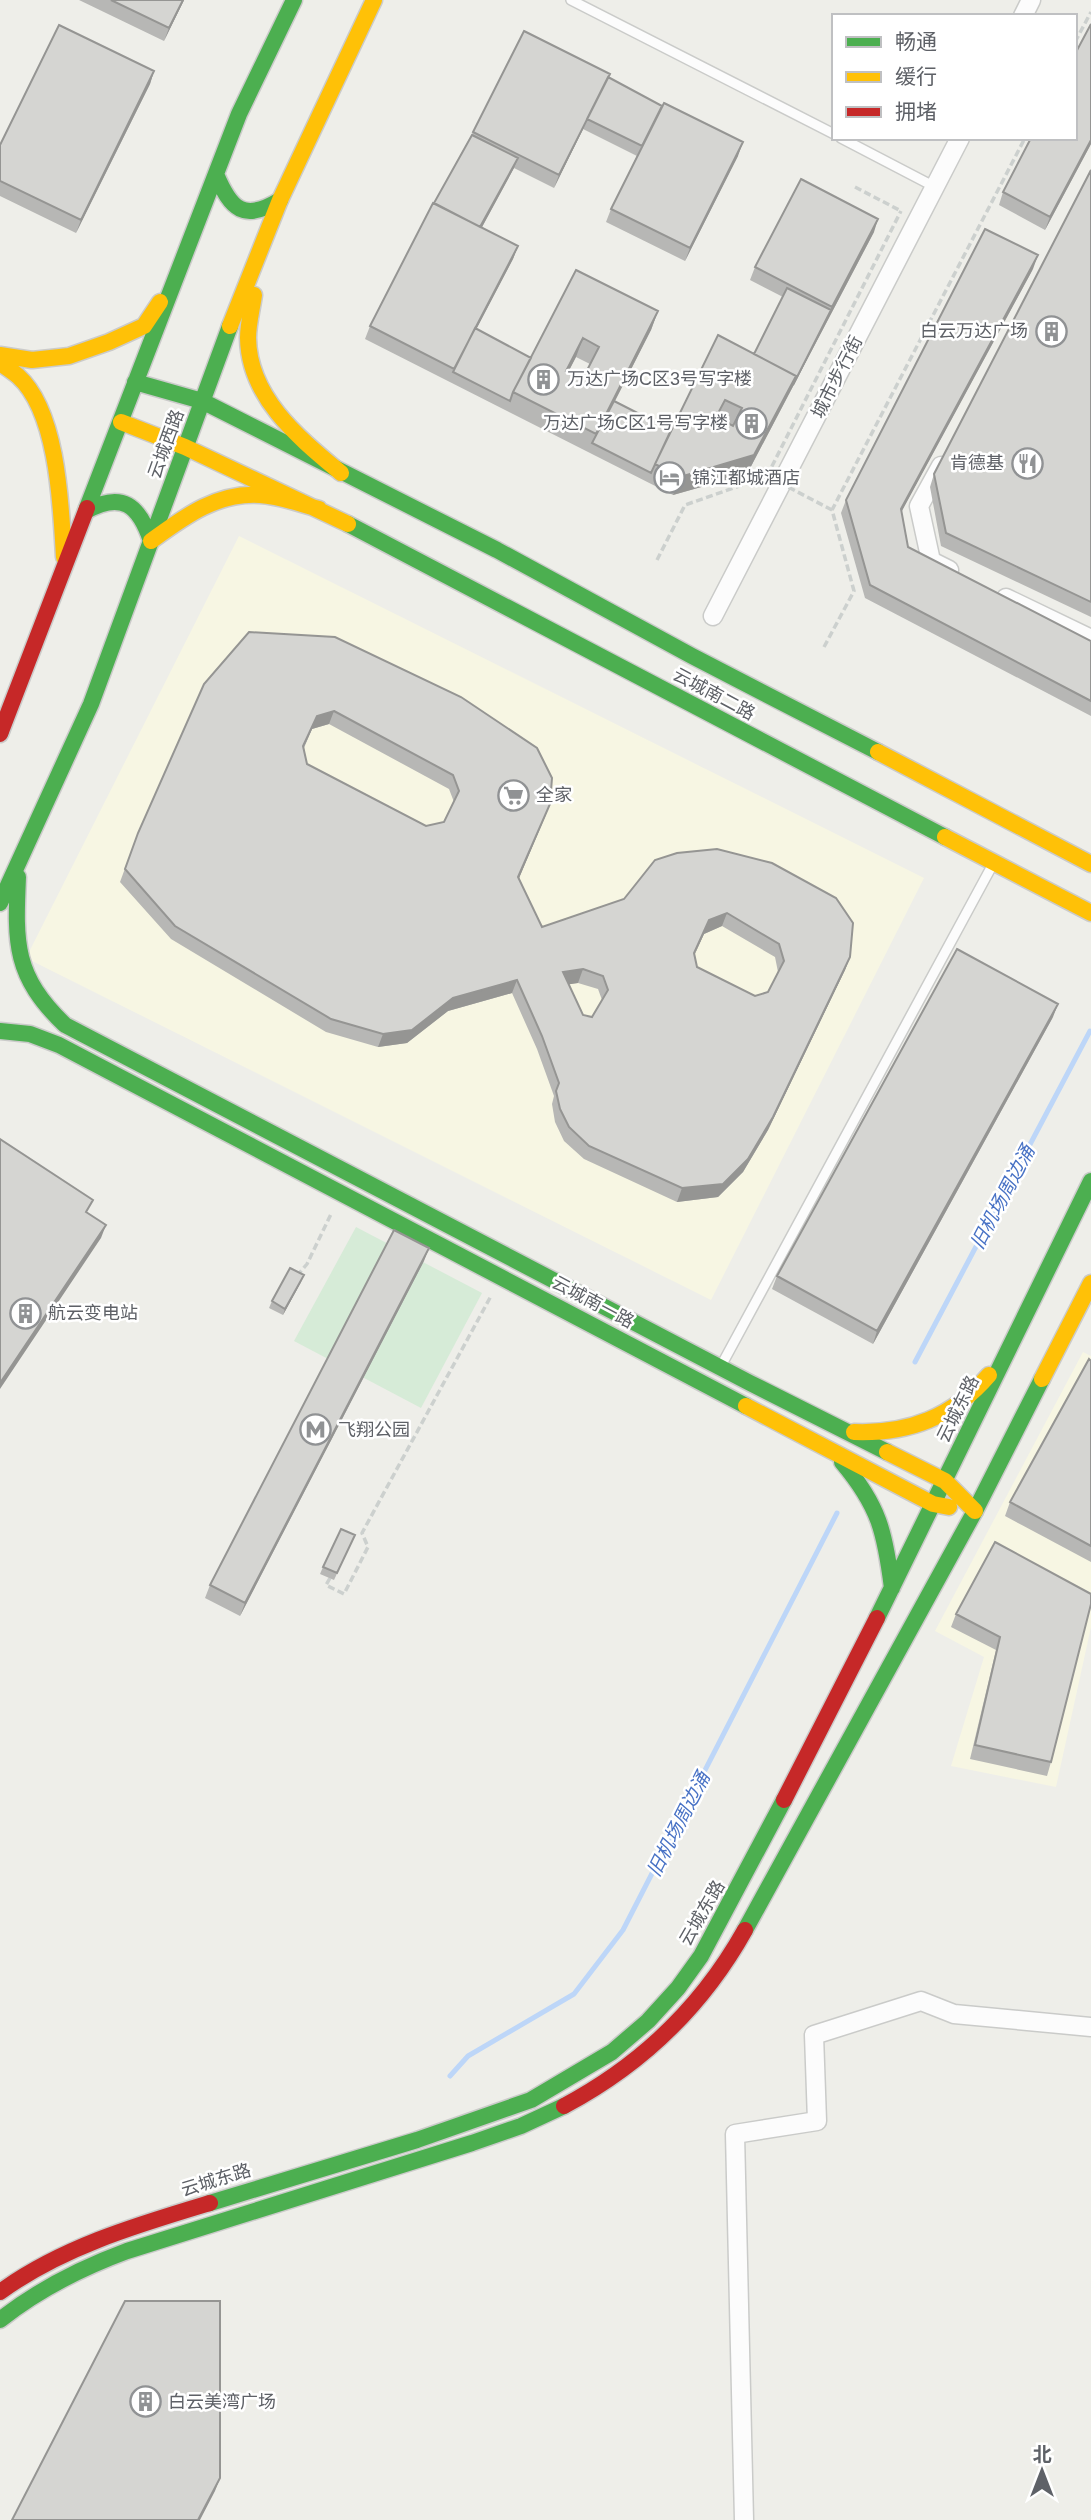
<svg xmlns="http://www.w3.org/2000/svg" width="1091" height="2520" font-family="Arial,'Noto Sans SC',sans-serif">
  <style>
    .commercial { fill: #f7f6e3 }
    .green { fill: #d6ebd7 }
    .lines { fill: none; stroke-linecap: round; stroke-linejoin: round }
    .stream { stroke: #bdd6f8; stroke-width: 5 }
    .lane-casing { stroke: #cacbc9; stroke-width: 12 }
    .street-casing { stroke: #cacbc9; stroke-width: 21 }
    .fast-casing { stroke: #cbcbca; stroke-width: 19 }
    .slow-casing { stroke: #cbcbca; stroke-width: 19 }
    .jam-casing { stroke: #cbcbca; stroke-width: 19 }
    .path { stroke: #ccd0ce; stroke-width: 3.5; stroke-dasharray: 7 3.5; stroke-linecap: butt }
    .lane { stroke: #fcfcfc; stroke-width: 9 }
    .street { stroke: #fcfcfc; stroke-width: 18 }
    .fast { stroke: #4caf50; stroke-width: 16 }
    .slow { stroke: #ffc107; stroke-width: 16 }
    .jam { stroke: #c62828; stroke-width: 16 }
    .path-bridge { stroke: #ccd0ce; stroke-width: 3.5; stroke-dasharray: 7 3.5; stroke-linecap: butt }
    .wall { fill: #b7b7b5; fill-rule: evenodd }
    .shaded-wall { fill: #959593 }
    .building { fill: #d5d5d2; stroke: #959593; stroke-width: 2; fill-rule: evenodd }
    .labels { text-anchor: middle; stroke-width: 5; stroke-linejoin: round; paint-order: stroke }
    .poi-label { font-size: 18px; fill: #5e6167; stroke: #fff; text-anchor: start }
    .street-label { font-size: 18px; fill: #5e6167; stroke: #fff }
    .water-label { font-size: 19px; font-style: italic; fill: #4872c5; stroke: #fff }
  </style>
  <rect width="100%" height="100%" fill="#eeeee9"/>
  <!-- commercial -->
  <path class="commercial" d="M239 536 924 878 711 1300 26 958Z
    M1083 1352 1091 1356V1627L1056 1787 951 1766 984 1657 935 1631Z"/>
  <!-- green -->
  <path class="green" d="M356 1227 482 1293 421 1408 294 1341Z"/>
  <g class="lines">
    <!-- stream -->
    <path class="stream" d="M915 1362 1090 1031
      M450 2076 468 2056 574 1994 623 1930 837 1513"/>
    <defs>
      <path id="lane" d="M571 0 834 134
        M841 138 935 187
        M721 1366 993 864"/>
      <path id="street" d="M1023 16 1031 0
        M941 466 919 506 931 561 949 570
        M1006 598 1091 639
        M713 616 960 138
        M744 2520 735 2134 817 2121 814 2035 921 2001 954 2014 1091 2027"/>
      <path id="fast" d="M216 174C231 210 244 222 280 200
        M135 382 202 401 497 550 692 656 878 752
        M87 508 239 114 294 0
        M86 511C122 491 139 505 151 541
        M348 524 945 837
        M0 733 1 731
        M18 877C15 944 14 976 65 1025
        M0 903 91 704 230 326
        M65 1025 750 1383 887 1452
        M0 1031 30 1034 59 1045
        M59 1045 746 1406
        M842 1462C879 1506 885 1532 892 1588
        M877 1618 1091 1181
        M745 1930 975 1511 1042 1379
        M210 2203 417 2140 531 2100 612 2052 648 2021 678 1988 701 1956 784 1800
        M0 2320C39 2289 81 2268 127 2251L472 2143 521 2126 564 2106"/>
      <path id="slow" d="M254 295C252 309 248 324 248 338 249 398 299 438 341 473
        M230 326 280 200 374 0
        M0 355 32 360 69 356 109 342 144 326 160 302
        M0 363C6 367 12 371 18 376 58 412 61 506 64 557
        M121 422 185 447 348 524
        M151 541C184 517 217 492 260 495 280 496 300 504 319 509
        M878 752 1091 864
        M945 837 1091 913
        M1042 1379 1091 1283
        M746 1406 933 1504 949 1507
        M854 1432C909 1434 953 1417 989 1375
        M887 1452 945 1481 975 1511"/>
      <path id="jam" d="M0 734 87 508
        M784 1800 877 1618
        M564 2106C641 2065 702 2007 745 1930
        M0 2292C62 2247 137 2225 210 2203"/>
    </defs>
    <!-- lane casing -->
    <use href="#lane" class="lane-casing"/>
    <!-- street casing -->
    <use href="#street" class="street-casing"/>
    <!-- fast casing -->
    <use href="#fast" class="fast-casing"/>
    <!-- slow casing -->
    <use href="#slow" class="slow-casing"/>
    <!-- jam casing -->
    <use href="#jam" class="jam-casing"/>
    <!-- path -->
    <path class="path" d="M1075 42 1091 12
      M855 187 901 211
      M657 560 685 505 765 477
      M824 647 854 591 832 510 1025 138
      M297 1276 307 1264 332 1212
      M330 1578 326 1585 344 1594 368 1547 362 1533 491 1296"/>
    <!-- lane -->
    <use href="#lane" class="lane"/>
    <!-- street -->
    <use href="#street" class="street"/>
    <!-- fast -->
    <use href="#fast" class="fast"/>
    <!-- slow -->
    <use href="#slow" class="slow"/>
    <!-- jam -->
    <use href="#jam" class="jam"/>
    <!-- path-bridge -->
    <path class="path-bridge" d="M832 510 767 476 901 211"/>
  </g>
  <!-- wall -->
  <path class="wall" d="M79 0H184L164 41Z
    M1091 24V144L1045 230 999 205 1003 192Z
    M154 71 150 84 76 233 0 196V145Z
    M608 77 738 156 685 261 606 222 611 209 637 156 583 129 554 188 514 168 482 227 518 246 513 259 476 329 531 358 658 311 651 330 615 401 671 430 754 354 783 297 750 280 755 267 874 232 747 474 673 495 365 339 370 326 434 203 473 132ZM576 357 590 364 582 380 568 372Z
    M1091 170V617L941 546 930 487 934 474Z
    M1033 269 901 512 908 547 1091 641V716L865 598 841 513 846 500Z
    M249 632 550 804 519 878 542 927 624 899 655 860 850 957 845 970 768 1130 743 1172 718 1197 677 1202 584 1159 564 1141 555 1122 552 1104 554 1096 537 1049 512 993 448 1011 407 1043 378 1047 326 1032 171 939 120 882 138 833ZM329 724 449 789 454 802 444 822 426 826 307 764 304 748 312 729ZM722 926 775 957 778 972 768 992 755 996 697 967 694 955 704 934ZM578 983 598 989 602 1000 592 1017 583 1015 568 984Z
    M1053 1017 873 1344 772 1289 777 1276Z
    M424 1261 240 1616 205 1598 210 1585Z
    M301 1282 283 1315 269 1308 272 1301Z
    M1091 1361V1562L1005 1516 1010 1502Z
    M355 1535 334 1580 320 1574 323 1567Z
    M1091 1594 1051 1762 1047 1776 970 1759 996 1650 951 1627 956 1614Z"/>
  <!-- shaded-wall -->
  <path class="shaded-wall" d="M183 0H184L164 41 169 28Z
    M154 71 150 84 76 233 81 220Z
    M587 119 583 129 554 188 559 175Z
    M1091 140V144L1045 230 1050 217Z
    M743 142 738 156 685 261 690 248Z
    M518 158 514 168 475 240 479 229Z
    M878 219 874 232 747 474 673 495 680 477 754 455Z
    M518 246 513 259 454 372H453Z
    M1038 255 1033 269 896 522 901 509Z
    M658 311 651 330 593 444 592 443 596 434Z
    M583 338 576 357 559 390 566 371Z
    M334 711 329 724 312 729 298 760 317 716Z
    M550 804 545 817 514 890 518 877Z
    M727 913 722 926 704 934 689 967 709 920Z
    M850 957 845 970 768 1130 743 1172 718 1197 677 1202 682 1188Z
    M583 969 578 983 558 986 563 972Z
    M517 980 512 993 448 1011 407 1043 378 1047 383 1034 453 998Z
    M1058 1004 1053 1017 873 1344 877 1331Z
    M106 1225 101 1238 0 1389V1383Z
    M429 1248 424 1261 240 1616 245 1603Z
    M304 1275 301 1282 283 1315 285 1309Z
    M220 2478 215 2491 200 2520H198Z"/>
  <!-- building -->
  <path class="building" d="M111 0H183L169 28Z
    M1091 24V140L1050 217 1003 192 1031 138H1075V54Z
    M59 25 154 71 81 220 0 181V145Z
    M524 31 610 74 559 175 473 132Z
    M608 77 662 106 642 146 587 119Z
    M664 103 743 142 690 248 611 209Z
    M472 135 518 158 480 227 434 203Z
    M1091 170V602L946 533 934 474Z
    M801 179 878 219 832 307 755 267Z
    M433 203 518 246 454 369 370 326Z
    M985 229 1038 255 901 509 908 547 1091 641V701L870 585 846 500Z
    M576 270 658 311 596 434 513 392ZM583 338 599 347 582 380 566 371Z
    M787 288 831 310 793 385 796 376 754 354Z
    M475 328 531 358 513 392 510 401 453 372Z
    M718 335 796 376 754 455 680 477 655 464ZM725 400 742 408 733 426 716 417Z
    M614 401 671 430 651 473 592 443Z
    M249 632 335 637 461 697 537 748 552 778 550 804 518 877 542 927 624 899 655 860 677 853 717 849 772 863 836 898 853 923 850 957 773 1117 748 1159 723 1184 682 1188 589 1146 569 1127 560 1109 556 1091 559 1083 542 1036 517 980 453 998 412 1030 383 1034 331 1019 175 926 125 869 138 833 204 684ZM334 711 453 775 459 791 444 822 426 826 307 764 303 746 317 716ZM727 913 779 944 784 961 768 992 755 996 697 967 694 953 709 920ZM583 969 603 976 608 990 592 1017 583 1015 563 972Z
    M957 949 1058 1004 877 1331 777 1276Z
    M0 1139 93 1200 86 1212 106 1225 0 1383Z
    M394 1230 429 1248 245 1603 210 1585Z
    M290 1268 304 1275 285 1309 272 1301Z
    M1089 1359 1091 1361V1546L1010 1502Z
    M341 1529 355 1535 337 1573 323 1567Z
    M995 1542 1091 1594V1604L1051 1762 975 1745 1000 1637 956 1614Z
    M125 2301H220V2478L198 2520H12Z"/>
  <!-- icons -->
  <defs>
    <symbol id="building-ring" viewBox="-11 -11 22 22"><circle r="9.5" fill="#fff" stroke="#909294" stroke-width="1.5"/><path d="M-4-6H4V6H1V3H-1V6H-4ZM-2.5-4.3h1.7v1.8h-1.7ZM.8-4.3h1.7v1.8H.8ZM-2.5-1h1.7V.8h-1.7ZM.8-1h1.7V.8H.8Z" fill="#909294"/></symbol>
    <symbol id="restaurant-ring" viewBox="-11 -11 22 22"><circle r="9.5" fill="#fff" stroke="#909294" stroke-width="1.5"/><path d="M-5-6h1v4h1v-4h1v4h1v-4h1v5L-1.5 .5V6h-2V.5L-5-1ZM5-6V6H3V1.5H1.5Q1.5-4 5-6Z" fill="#909294"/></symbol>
    <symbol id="hotel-ring" viewBox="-11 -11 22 22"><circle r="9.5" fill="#fff" stroke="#909294" stroke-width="1.5"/><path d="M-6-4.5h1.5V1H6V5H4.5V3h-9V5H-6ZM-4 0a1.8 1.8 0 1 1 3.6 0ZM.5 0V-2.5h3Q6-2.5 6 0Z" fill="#909294"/></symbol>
    <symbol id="supermarket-ring" viewBox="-11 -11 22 22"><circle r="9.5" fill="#fff" stroke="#909294" stroke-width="1.5"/><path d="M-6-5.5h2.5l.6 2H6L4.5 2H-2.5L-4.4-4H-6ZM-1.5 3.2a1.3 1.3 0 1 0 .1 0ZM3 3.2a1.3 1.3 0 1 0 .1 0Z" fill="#909294"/></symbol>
    <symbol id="metro-ring" viewBox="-11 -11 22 22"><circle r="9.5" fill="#fff" stroke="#909294" stroke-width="1.5"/><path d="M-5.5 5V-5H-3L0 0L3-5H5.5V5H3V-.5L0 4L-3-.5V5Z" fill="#909294"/></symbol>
  </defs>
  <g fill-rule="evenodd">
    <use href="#building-ring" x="1034" y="314" width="35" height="35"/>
    <use href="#building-ring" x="526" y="362" width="35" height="35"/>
    <use href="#building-ring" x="734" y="406" width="35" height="35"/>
    <use href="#restaurant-ring" x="1010" y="446" width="35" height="35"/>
    <use href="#hotel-ring" x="652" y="460" width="35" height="35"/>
    <use href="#supermarket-ring" x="496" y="778" width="35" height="35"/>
    <use href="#building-ring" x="8" y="1296" width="35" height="35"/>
    <use href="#metro-ring" x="298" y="1412" width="35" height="35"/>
    <use href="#building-ring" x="128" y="2384" width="35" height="35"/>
  </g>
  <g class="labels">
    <!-- poi labels -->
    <g class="poi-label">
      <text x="1028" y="337" text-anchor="end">白云万达广场</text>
      <text x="567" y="385">万达广场C区3号写字楼</text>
      <text x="728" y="429" text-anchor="end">万达广场C区1号写字楼</text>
      <text x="1004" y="469" text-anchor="end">肯德基</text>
      <text x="692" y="484">锦江都城酒店</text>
      <text x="536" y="801">全家</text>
      <text x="48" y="1319">航云变电站</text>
      <text x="338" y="1436">飞翔公园</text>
      <text x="168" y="2408">白云美湾广场</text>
    </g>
    <!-- street labels -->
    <g class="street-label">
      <text transform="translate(837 377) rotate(-63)" y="6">城市步行街</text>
      <text transform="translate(166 444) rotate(-70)" y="6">云城西路</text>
      <text transform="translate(714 694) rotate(28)" y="6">云城南二路</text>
      <text transform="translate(593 1302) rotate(28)" y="6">云城南一路</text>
      <text transform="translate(958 1409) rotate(-64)" y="6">云城东路</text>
      <text transform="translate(702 1913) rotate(-60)" y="6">云城东路</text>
      <text transform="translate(216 2180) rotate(-17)" y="6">云城东路</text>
    </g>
    <!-- water labels -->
    <g class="water-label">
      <text transform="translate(1002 1197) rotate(-62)" y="7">旧机场周边涌</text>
      <text transform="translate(678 1824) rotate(-63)" y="7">旧机场周边涌</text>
    </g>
  </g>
  <!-- legend -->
  <rect x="832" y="14" width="245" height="126" fill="#ffffff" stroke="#bfc0c2" stroke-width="2"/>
  <rect x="846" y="37" width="35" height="10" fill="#4caf50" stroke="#bfc0c2" stroke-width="2"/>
  <text x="895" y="49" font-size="21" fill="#5e6167">畅通</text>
  <rect x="846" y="72" width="35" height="10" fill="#ffc107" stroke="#bfc0c2" stroke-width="2"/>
  <text x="895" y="84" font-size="21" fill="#5e6167">缓行</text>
  <rect x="846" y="107" width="35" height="10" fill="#c62828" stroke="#bfc0c2" stroke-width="2"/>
  <text x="895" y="119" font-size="21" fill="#5e6167">拥堵</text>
  <!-- north arrow -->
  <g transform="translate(1042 2471)" stroke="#ffffff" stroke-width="5" paint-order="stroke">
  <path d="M0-5L12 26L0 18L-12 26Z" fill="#5e6167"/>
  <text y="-10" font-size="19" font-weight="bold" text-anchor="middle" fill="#5e6167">北</text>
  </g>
</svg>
